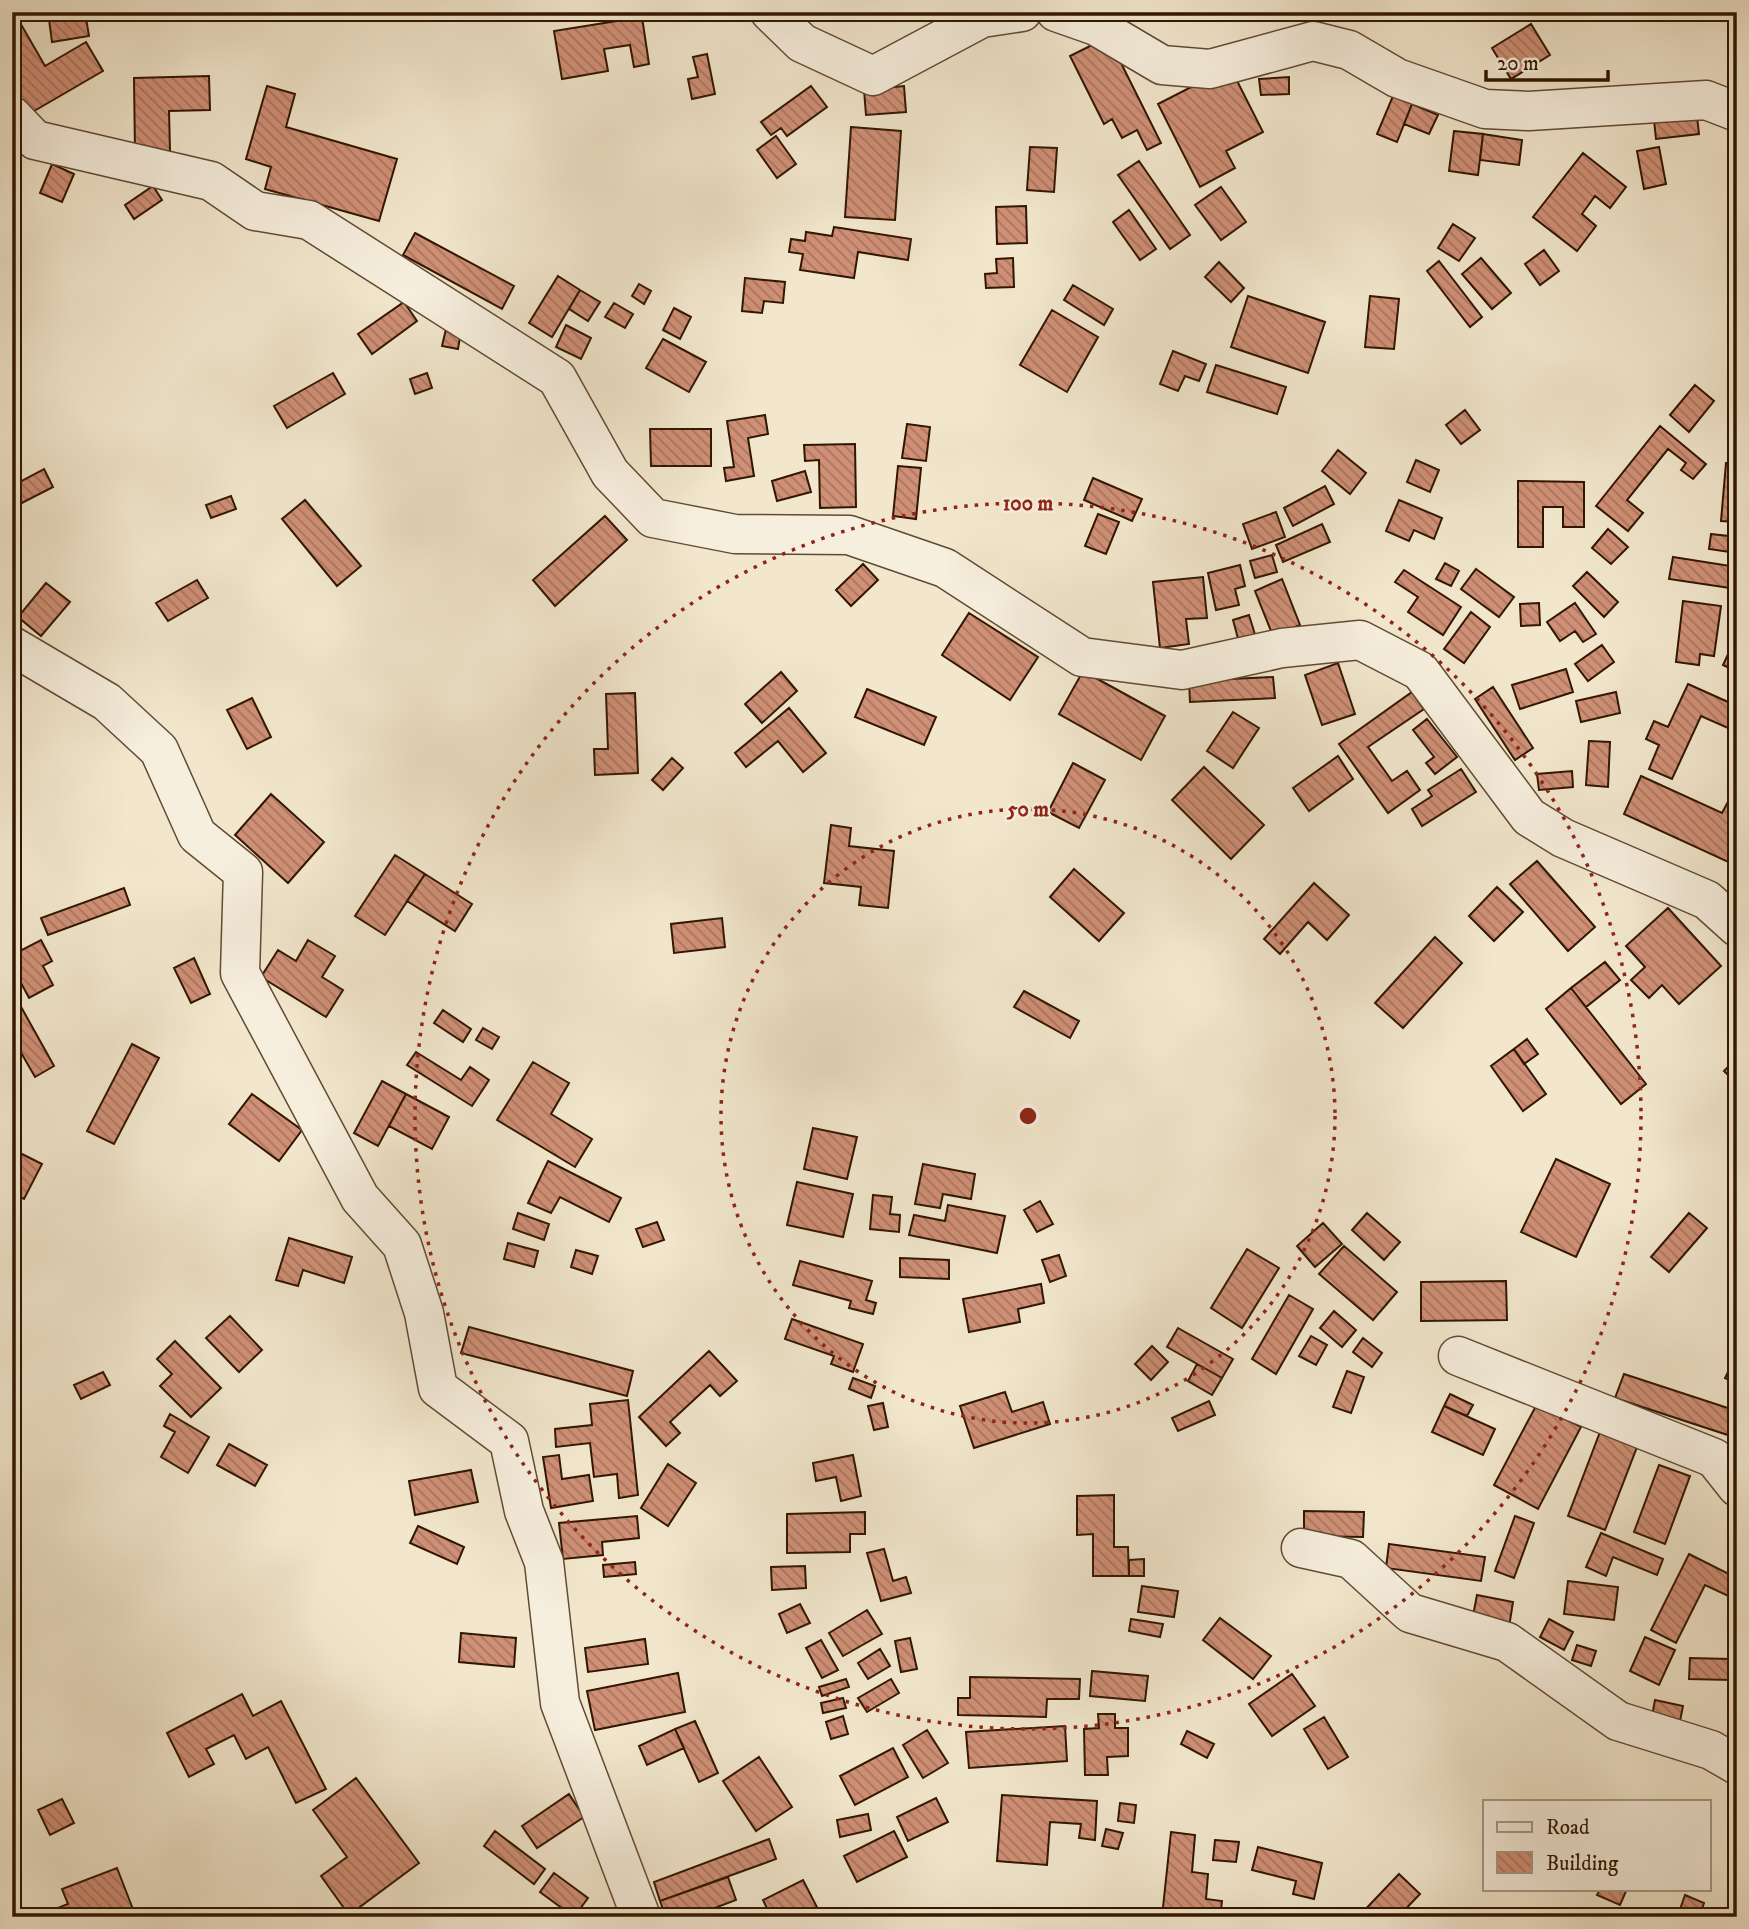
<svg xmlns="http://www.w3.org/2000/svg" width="1749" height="1929" font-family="'IM FELL DW Pica',serif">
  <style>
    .building { fill: url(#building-back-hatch); stroke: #311600; stroke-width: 2 }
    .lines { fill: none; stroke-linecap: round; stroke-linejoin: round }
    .minor-casing { stroke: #614a33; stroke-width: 41 }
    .minor { stroke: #f7efde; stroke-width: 38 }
    .ring { fill: none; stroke: #8f2418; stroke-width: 3.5; stroke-dasharray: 3.5 7 }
    .centre { fill: #8f2418; stroke: #f7efde; stroke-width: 3.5 }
    .ring-label { font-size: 21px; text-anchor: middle; font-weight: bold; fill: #8f2418; stroke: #f7efde; stroke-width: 5; stroke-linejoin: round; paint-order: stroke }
  </style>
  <defs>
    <pattern id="building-back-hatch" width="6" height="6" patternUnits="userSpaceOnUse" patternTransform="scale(1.75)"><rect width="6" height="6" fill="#d09077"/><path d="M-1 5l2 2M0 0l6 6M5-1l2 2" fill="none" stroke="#a9755f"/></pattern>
  </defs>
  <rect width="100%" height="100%" fill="#f2e7cd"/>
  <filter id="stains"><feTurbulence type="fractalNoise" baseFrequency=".00286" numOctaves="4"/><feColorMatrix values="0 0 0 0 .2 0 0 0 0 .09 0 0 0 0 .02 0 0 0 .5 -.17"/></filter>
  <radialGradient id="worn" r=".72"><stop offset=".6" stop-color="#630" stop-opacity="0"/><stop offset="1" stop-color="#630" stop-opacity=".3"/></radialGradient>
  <!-- building -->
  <path class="building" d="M48 12H85L89 36 52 42Z
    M642 17 649 64 634 67 630 45 604 49 608 71 562 79 554 31Z
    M1531 24 1550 55 1511 79 1492 48Z
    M22 26 45 66 86 42 103 71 29 114 12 86V32Z
    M1108 37 1161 143 1147 150 1137 130 1122 138 1112 119 1104 124 1070 56Z
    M707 54 715 94 692 99 688 79 698 77 693 57Z
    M1230 67 1263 132 1226 151 1235 168 1200 187 1158 104Z
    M209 76 210 110 169 111 170 151 135 152 134 78Z
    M1289 77V94L1261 95 1259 79Z
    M267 86 295 94 286 127 397 159 379 221 265 189 271 167 246 159Z
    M811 86 827 107 787 136 781 128 771 135 761 122Z
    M904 86 906 112 866 115 864 90Z
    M1393 96 1412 104 1397 142 1377 134Z
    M1412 104 1438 115 1429 134 1404 124Z
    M1697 116 1699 134 1656 139 1654 120Z
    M851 127 901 131 895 220 845 217Z
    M1454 131 1483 134 1478 175 1449 171Z
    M1483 134 1522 140 1519 165 1480 160Z
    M776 136 796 164 777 178 757 150Z
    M1030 147 1057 148 1054 192 1027 190Z
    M1659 147 1666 184 1644 189 1637 151Z
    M1583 153 1626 187 1610 208 1595 196 1582 214 1596 226 1577 251 1533 217Z
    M1139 161 1190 235 1170 249 1118 175Z
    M52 164 74 174 62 202 40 193Z
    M153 186 162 200 134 219 125 205Z
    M1221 187 1246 222 1221 240 1195 205Z
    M1026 206 1027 243 997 244 996 207Z
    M1129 210 1156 249 1140 260 1113 222Z
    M1453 224 1475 238 1459 261 1438 248Z
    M834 227 911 239 908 260 858 252 854 278 800 270 803 254 789 252 791 239 805 241 806 232 832 236Z
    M415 233 514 286 502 309 403 255Z
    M1544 250 1559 271 1540 285 1525 264Z
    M1013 258 1014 287 986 288 985 274 997 273 996 259Z
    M1481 258 1511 293 1492 309 1462 274Z
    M1439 261 1482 317 1470 327 1427 271Z
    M1219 262 1244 288 1231 302 1205 277Z
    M558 276 580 290 552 337 529 323Z
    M745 278 785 282 783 303 764 301 762 313 742 311Z
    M639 284 651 291 644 304 632 296Z
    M1073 285 1113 309 1104 325 1064 300Z
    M580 290 600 302 588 321 569 309Z
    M1248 296 1325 322 1308 373 1231 347Z
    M1370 296 1399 299 1394 349 1365 347Z
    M404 302 417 321 372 354 358 334Z
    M614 303 633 314 625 328 605 317Z
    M674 308 691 317 680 339 663 330Z
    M1052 310 1098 337 1067 392 1020 365Z
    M566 325 591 338 581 359 556 347Z
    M446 329 461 331 458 349 442 346Z
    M663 339 706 362 689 392 646 368Z
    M1173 351 1206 364 1199 381 1185 376 1178 391 1160 384Z
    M1216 365 1286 387 1277 414 1207 392Z
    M333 373 345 394 287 428 274 406Z
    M427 373 432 388 415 394 410 379Z
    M1695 385 1714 401 1689 432 1670 415Z
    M1465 410 1480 430 1461 444 1446 425Z
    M765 415 768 434 748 438 754 476 726 481 724 468 734 467 727 421Z
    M907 424 930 427 926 461 902 458Z
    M1660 426 1706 464 1693 479 1681 470 1686 463 1668 449 1627 500 1643 513 1628 531 1596 506Z
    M650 429H711V466H651Z
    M855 444 856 507 820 508 819 460 805 461 804 445Z
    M1338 450 1366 473 1350 494 1322 471Z
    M1416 460 1439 470 1430 492 1407 482Z
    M1726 463 1737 464V522L1721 521Z
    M898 466 921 468 916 519 893 516Z
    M44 469 53 487 12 508V486Z
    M805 471 811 492 777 501 772 481Z
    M1093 478 1142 499 1132 521 1084 500Z
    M1518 481 1584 482V527H1563V507H1543V547H1518Z
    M1325 486 1334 504 1293 526 1284 508Z
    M231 496 236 509 211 518 206 505Z
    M305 500 361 566 337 586 282 519Z
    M1399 500 1442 518 1434 539 1414 530 1409 541 1386 531Z
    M1276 512 1285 537 1252 549 1243 524Z
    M1098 514 1119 522 1106 554 1085 546Z
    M605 516 627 540 555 606 533 580Z
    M1322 524 1330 542 1283 562 1276 545Z
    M1608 529 1628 547 1611 564 1592 548Z
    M1711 534 1737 537V553L1709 549Z
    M1272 555 1277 572 1255 578 1250 561Z
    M1673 557 1737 567V589L1669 579Z
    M1445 563 1459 571 1451 586 1436 579Z
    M863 564 878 580 851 606 836 590Z
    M1240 565 1245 586 1235 589 1239 605 1216 610 1208 573Z
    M1476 569 1514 597 1499 617 1461 589Z
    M1404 570 1461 607 1443 635 1408 612 1418 597 1395 582Z
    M1587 572 1618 602 1604 617 1573 586Z
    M1203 577 1207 618 1186 619 1189 644 1160 648 1153 582Z
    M1282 579 1300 625 1273 636 1255 591Z
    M197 580 208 598 168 621 156 603Z
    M46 583 70 602 41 636 18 617Z
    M1683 601 1721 606 1714 656 1700 654 1699 665 1676 662Z
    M1539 603 1540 625 1521 626 1520 604Z
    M1575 603 1596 634 1583 642 1575 631 1560 641 1547 622Z
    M1471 612 1490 627 1464 663 1444 649Z
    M969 613 1038 657 1010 700 942 655Z
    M1249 615 1257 641 1240 646 1233 620Z
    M1735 639 1737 640V672L1723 665Z
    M1602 645 1614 662 1588 681 1575 664Z
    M1338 663 1355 714 1322 725 1305 675Z
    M1566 669 1573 692 1520 709 1512 685Z
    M1083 671 1165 716 1141 760 1059 714Z
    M781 672 797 691 762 723 745 704Z
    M1273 677 1275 698 1190 702 1189 681Z
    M1688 684 1737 706V732L1701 716 1672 779 1649 769 1659 745 1646 739 1654 721 1668 727Z
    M1493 687 1533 748 1515 760 1475 699Z
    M867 689 936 717 924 745 855 717Z
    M1412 692 1424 709 1368 747 1392 781 1407 771 1420 790 1388 813 1339 744Z
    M1616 692 1620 713 1581 722 1576 701Z
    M635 693 638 773 595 775 594 749H608L606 694Z
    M252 698 271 737 247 749 227 710Z
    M789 708 826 753 803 772 778 741 746 767 735 753Z
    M1233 712 1259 728 1233 768 1207 751Z
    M1427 719 1457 757 1435 774 1426 763 1434 757 1413 730Z
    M1589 741 1610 742 1608 787 1586 785Z
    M1338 756 1353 779 1309 811 1293 788Z
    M672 758 683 768 663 790 652 780Z
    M1073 763 1105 780 1079 828 1048 812Z
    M1204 767 1264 825 1231 859 1172 800Z
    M1461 769 1476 792 1422 826 1412 809 1432 796 1428 790Z
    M1572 771 1573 787 1539 790 1537 774Z
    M1641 776 1722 813 1737 785V866L1624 814Z
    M271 794 324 842 288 883 235 835Z
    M831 825 851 828 849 846 894 851 888 908 859 905 861 887 824 883Z
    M395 855 425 874 385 935 355 916Z
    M1537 861 1595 927 1568 951 1510 884Z
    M1074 869 1124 913 1099 941 1050 897Z
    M425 874 472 904 455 931 407 901Z
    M1314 883 1349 915 1327 940 1308 922 1280 954 1264 939Z
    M1497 887 1523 912 1494 941 1469 916Z
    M124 888 130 905 48 935 41 918Z
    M1668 908 1721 966 1679 1004 1662 985 1649 998 1631 980 1645 967 1626 946Z
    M722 918 725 947 674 953 671 924Z
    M1435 937 1462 963 1403 1028 1375 1003Z
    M41 940 52 961 43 966 53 985 29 998 12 966V955Z
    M308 940 335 956 322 977 343 990 326 1017 261 977 278 950 296 961Z
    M194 958 210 994 191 1003 174 968Z
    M1605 962 1620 980 1586 1007 1571 988Z
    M1571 988 1646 1084 1621 1104 1546 1009Z
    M1024 991 1079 1021 1070 1038 1014 1007Z
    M20 1005 54 1066 35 1077 12 1037V1010Z
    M443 1010 471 1029 463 1042 434 1023Z
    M483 1028 499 1037 492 1049 476 1040Z
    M1527 1039 1538 1054 1524 1064 1514 1049Z
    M132 1044 159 1058 114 1144 87 1131Z
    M1514 1049 1546 1094 1523 1111 1491 1066Z
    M416 1052 461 1080 470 1067 489 1080 472 1106 407 1065Z
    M1737 1058V1084L1724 1071Z
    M533 1062 569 1083 551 1114 592 1139 575 1167 497 1120Z
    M382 1081 406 1094 378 1146 354 1133Z
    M252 1094 302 1130 279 1161 229 1124Z
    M406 1094 449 1117 432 1149 389 1126Z
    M813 1128 857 1137 847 1179 804 1169Z
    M12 1149 42 1164 24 1199 12 1193Z
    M1556 1159 1610 1184 1576 1257 1521 1232Z
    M548 1161 621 1198 609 1222 560 1197 551 1213 528 1203Z
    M923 1164 975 1174 971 1199 943 1194 940 1208 915 1204Z
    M797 1182 853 1194 843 1237 787 1225Z
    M873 1195 892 1197 890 1214 900 1215 899 1232 870 1229Z
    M1040 1201 1053 1224 1037 1232 1024 1210Z
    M948 1205 1005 1216 997 1253 909 1235 914 1215 945 1221Z
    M518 1213 549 1224 544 1240 513 1229Z
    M1367 1213 1400 1242 1384 1260 1352 1230Z
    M1689 1213 1707 1228 1669 1272 1651 1257Z
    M657 1222 664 1240 643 1247 636 1229Z
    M1323 1223 1342 1244 1315 1267 1297 1246Z
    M289 1238 352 1257 344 1283 303 1270 298 1286 276 1280Z
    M508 1243 538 1251 534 1267 504 1259Z
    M1344 1246 1397 1292 1373 1320 1319 1274Z
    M1247 1249 1279 1268 1242 1328 1211 1308Z
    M576 1250 598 1256 592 1274 571 1267Z
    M1059 1255 1066 1276 1050 1282 1042 1260Z
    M900 1258 949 1260V1279L900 1277Z
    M800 1261 872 1281 866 1300 876 1303 873 1314 849 1308 851 1301 793 1285Z
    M1506 1281 1507 1320 1421 1321V1282Z
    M1041 1284 1044 1303 1018 1309 1020 1322 969 1332 963 1299Z
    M1289 1295 1313 1309 1276 1374 1252 1359Z
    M1334 1311 1356 1330 1342 1347 1320 1328Z
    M230 1316 262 1350 239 1372 206 1338Z
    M792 1319 863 1344 853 1372 831 1364 834 1356 785 1339Z
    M469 1327 633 1371 627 1396 461 1353Z
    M1178 1328 1233 1359 1222 1378 1167 1347Z
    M1311 1336 1327 1345 1316 1365 1299 1356Z
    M1363 1338 1382 1353 1372 1367 1353 1352Z
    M175 1341 221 1388 191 1417 160 1386 172 1374 157 1359Z
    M1152 1346 1168 1362 1151 1380 1135 1364Z
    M709 1351 737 1381 720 1396 710 1385 670 1422 680 1433 666 1446 639 1417Z
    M1737 1354V1384L1725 1378Z
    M1197 1364 1222 1378 1212 1395 1188 1381Z
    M1347 1371 1364 1377 1351 1413 1333 1407Z
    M103 1372 110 1385 81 1399 74 1385Z
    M1624 1374 1737 1411V1438L1615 1398Z
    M853 1378 875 1386 871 1398 849 1389Z
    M1005 1392 1012 1412 1043 1402 1050 1424 974 1448 960 1406Z
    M1450 1394 1473 1405 1467 1416 1444 1406Z
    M628 1400 638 1495 619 1498 617 1474 594 1477 590 1443 556 1447 555 1429 592 1425 590 1404Z
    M1209 1401 1215 1415 1178 1431 1172 1418Z
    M883 1403 888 1427 874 1430 868 1406Z
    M1537 1404 1581 1427 1538 1509 1494 1485Z
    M1444 1406 1495 1429 1483 1455 1432 1432Z
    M170 1414 209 1437 188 1473 161 1457 175 1432 164 1426Z
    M1600 1432 1637 1447 1605 1530 1568 1516Z
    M229 1444 267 1465 255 1486 217 1465Z
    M559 1455 562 1479 589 1475 593 1501 551 1508 543 1457Z
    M853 1455 861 1496 841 1501 836 1477 816 1481 813 1463Z
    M668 1464 696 1483 668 1526 641 1508Z
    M1659 1465 1690 1476 1665 1544 1634 1532Z
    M471 1470 478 1502 415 1515 409 1481Z
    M1114 1495V1547H1128L1129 1576H1093V1534L1077 1535V1496Z
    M1304 1511 1364 1512 1363 1537 1304 1536Z
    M865 1512V1534H850V1552L787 1553V1514Z
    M637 1516 639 1538 602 1542 603 1555 563 1559 559 1523Z
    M1515 1516 1534 1523 1514 1578 1495 1571Z
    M418 1526 464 1547 457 1564 410 1543Z
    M1601 1533 1663 1559 1657 1575 1613 1557 1606 1576 1586 1567Z
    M1389 1544 1485 1557 1481 1581 1386 1568Z
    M884 1549 893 1581 906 1577 911 1593 881 1601 867 1553Z
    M1689 1554 1737 1578V1600L1705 1585 1676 1643 1651 1630Z
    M1144 1559V1576H1129V1560Z
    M635 1562 636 1574 604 1577 603 1565Z
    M805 1566 806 1588 772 1590 771 1567Z
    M1568 1581 1618 1587 1614 1620 1564 1614Z
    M1142 1586 1178 1591 1174 1617 1138 1612Z
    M1477 1595 1513 1602 1509 1627 1472 1621Z
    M800 1604 810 1623 787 1633 779 1614Z
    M867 1610 882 1634 843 1656 829 1633Z
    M1220 1618 1271 1656 1253 1679 1203 1640Z
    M1131 1619 1163 1624 1160 1637 1129 1631Z
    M1549 1619 1573 1632 1564 1650 1540 1637Z
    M461 1633 516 1638 514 1667 459 1662Z
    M1645 1637 1675 1650 1659 1685 1630 1671Z
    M910 1638 917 1669 901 1672 895 1641Z
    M645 1639 648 1664 588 1672 585 1648Z
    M821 1640 838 1670 822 1678 806 1648Z
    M1577 1645 1596 1651 1591 1666 1572 1660Z
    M880 1649 890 1666 868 1679 858 1663Z
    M1690 1658 1730 1659V1680L1689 1679Z
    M1092 1671 1148 1676 1145 1701 1090 1696Z
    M678 1673 685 1712 595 1730 587 1691Z
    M1292 1674 1315 1706 1272 1736 1249 1704Z
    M970 1677 1080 1679 1079 1699H1047L1046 1717 958 1715V1698H970Z
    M846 1679 849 1687 822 1696 819 1687Z
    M891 1679 899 1693 867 1712 858 1698Z
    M242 1694 253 1716 281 1701 326 1789 296 1803 268 1747 246 1759 234 1735 206 1749 214 1764 189 1777 167 1733Z
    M843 1698 846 1708 823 1713 821 1703Z
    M1655 1700 1683 1706 1680 1721 1652 1716Z
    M1098 1714H1115V1728H1128V1756L1107 1757 1108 1775H1085L1084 1729 1099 1728Z
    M843 1716 848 1734 831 1739 826 1722Z
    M1324 1717 1348 1757 1328 1769 1304 1729Z
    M695 1721 718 1773 699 1782 675 1729Z
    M1065 1726 1067 1761 969 1768 966 1732Z
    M675 1729 684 1748 647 1765 639 1746Z
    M927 1730 948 1763 923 1778 903 1745Z
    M1187 1731 1214 1744 1207 1758 1181 1744Z
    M893 1748 908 1777 855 1805 840 1776Z
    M759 1757 792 1807 756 1831 723 1781Z
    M356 1778 419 1863 349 1915 321 1876 347 1857 313 1810Z
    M569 1794 584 1817 537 1848 522 1826Z
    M1002 1795 1097 1801 1095 1840 1079 1838 1081 1824 1050 1822 1047 1865 997 1861Z
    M936 1798 948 1822 908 1841 897 1817Z
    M62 1799 74 1823 50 1835 38 1810Z
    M1120 1803 1136 1805 1134 1823 1118 1821Z
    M868 1814 871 1830 840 1837 837 1820Z
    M1106 1829 1123 1833 1118 1849 1102 1846Z
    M495 1831 545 1869 534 1884 484 1846Z
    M894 1831 907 1857 857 1882 844 1856Z
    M1171 1832 1195 1835 1192 1872 1208 1874 1206 1899 1222 1901 1220 1917H1162Z
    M769 1839 776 1859 660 1901 654 1882Z
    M1215 1840 1239 1842 1236 1862 1213 1860Z
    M1258 1847 1322 1863 1314 1899 1293 1894 1296 1881 1252 1870Z
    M117 1868 136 1917H53L50 1911 68 1904 62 1889Z
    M554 1873 588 1898 574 1917 540 1892Z
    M1399 1874 1420 1894 1398 1917H1358Z
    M728 1877 736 1900 691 1917H666L660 1901Z
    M803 1880 822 1917H771L763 1900Z
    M1600 1889H1627L1620 1905 1597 1895Z
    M1685 1895 1704 1903 1699 1917 1678 1915Z
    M1274 1909 1295 1912 1294 1917H1272Z"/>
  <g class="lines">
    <defs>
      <path id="minor" d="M770 12 802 43 873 76 982 18 1022 12
        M1056 12 1096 26 1162 65 1210 69 1313 41 1349 50 1397 78 1485 109 1529 111 1706 100 1737 112
        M12 116 35 140 211 181 255 211 309 220 557 378 610 473 653 518 735 534 849 535 945 568 1082 657 1182 670 1282 648 1360 640 1420 671 1529 817 1563 838 1707 900 1737 927
        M12 646 107 702 159 750 197 835 243 872 240 973 360 1198 402 1245 424 1313 438 1388 509 1441 524 1511 544 1562 560 1703 641 1917
        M1458 1356 1714 1458 1737 1487
        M1301 1548 1351 1559 1410 1613 1507 1642 1618 1721 1711 1750 1737 1765"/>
    </defs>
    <!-- minor casing -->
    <use href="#minor" class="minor-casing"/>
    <!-- minor -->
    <use href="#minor" class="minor"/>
  </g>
  <!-- distance rings -->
  <g class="ring">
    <circle cx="1028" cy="1116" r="307"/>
    <circle cx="1028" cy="1116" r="613"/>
  </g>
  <circle cx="1028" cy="1116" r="10" class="centre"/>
  <g class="ring-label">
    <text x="1028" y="510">100 m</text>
    <text x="1028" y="816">50 m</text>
  </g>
  <!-- margin -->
  <rect width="1749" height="1929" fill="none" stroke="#f2e7cd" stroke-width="42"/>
  <rect x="14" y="14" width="1721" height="1901" fill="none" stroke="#311600" stroke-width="3.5"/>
  <rect x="21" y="21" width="1707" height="1887" fill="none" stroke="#311600" stroke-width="2"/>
  <!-- legend -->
  <rect x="1483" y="1800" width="228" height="91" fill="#f7efde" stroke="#a89885" stroke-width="2"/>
  <rect x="1497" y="1822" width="35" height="10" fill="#f7efde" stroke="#a89885" stroke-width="2"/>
  <text x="1546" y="1834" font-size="21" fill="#311600">Road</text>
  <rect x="1497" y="1852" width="35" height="21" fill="url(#building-back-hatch)" stroke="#a89885" stroke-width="2"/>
  <text x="1546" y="1870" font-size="21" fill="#311600">Building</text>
  <!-- scale -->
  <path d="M1486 70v10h122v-10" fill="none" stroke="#311600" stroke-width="3.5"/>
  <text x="1497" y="70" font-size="21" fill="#311600" stroke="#f7efde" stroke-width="5" paint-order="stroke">20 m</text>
  <rect width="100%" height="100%" filter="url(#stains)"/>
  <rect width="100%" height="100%" fill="url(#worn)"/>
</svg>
